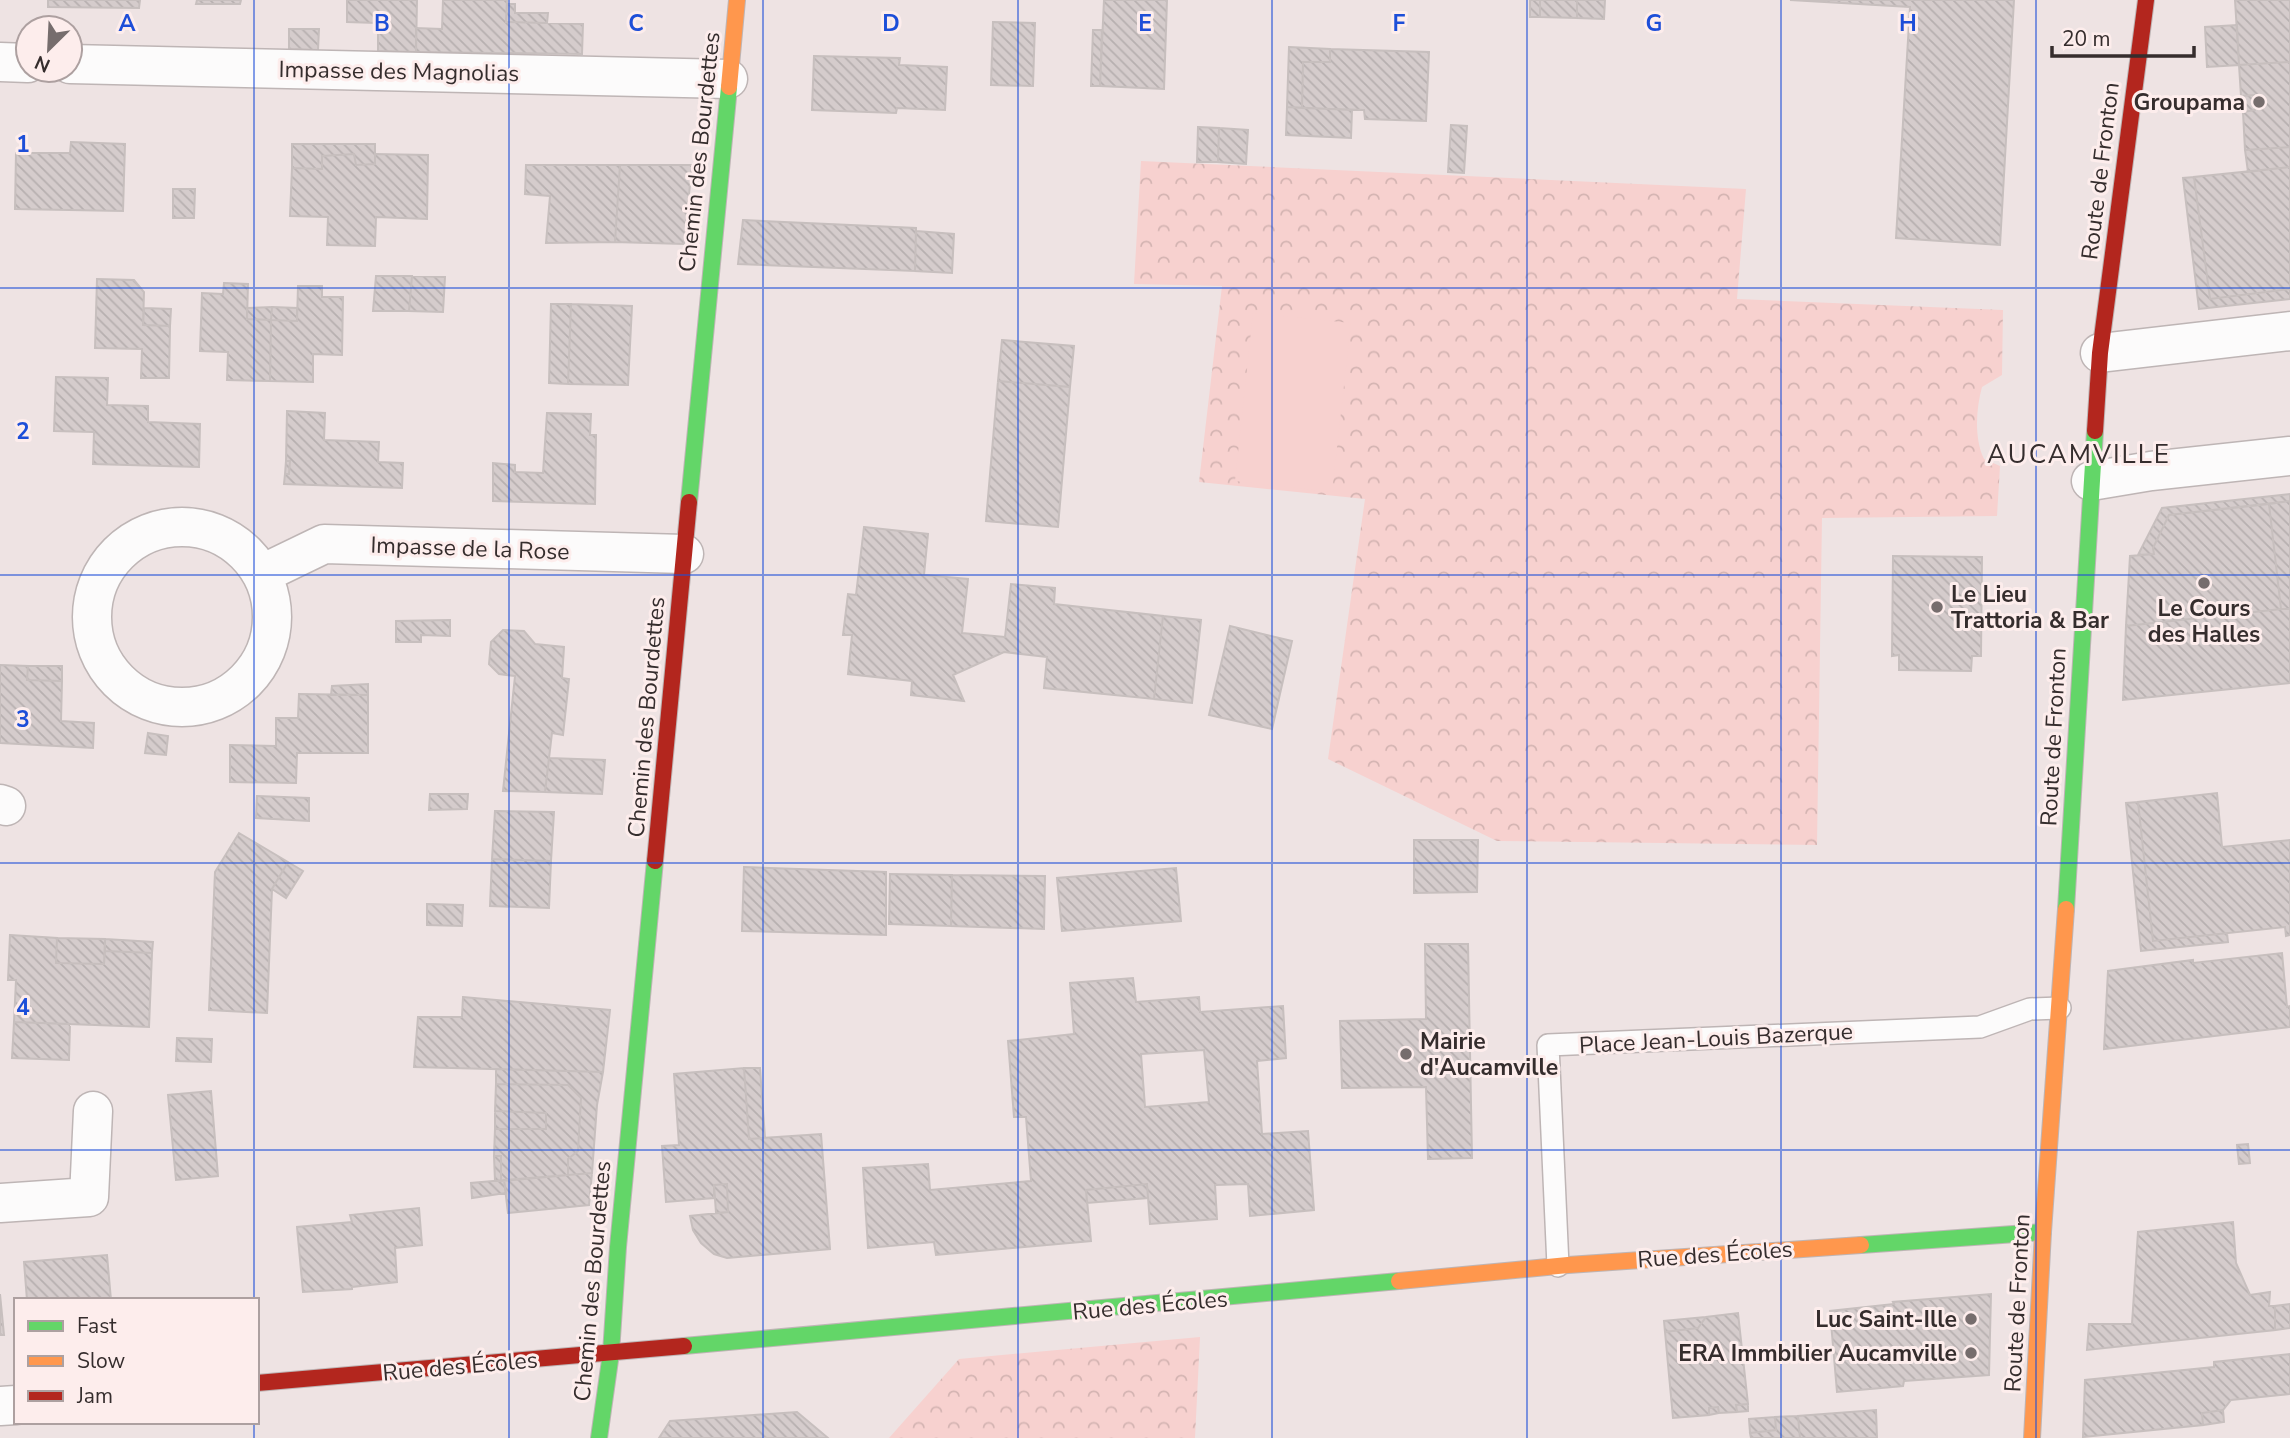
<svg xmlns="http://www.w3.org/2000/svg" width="2290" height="1438" font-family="'Nunito Sans',sans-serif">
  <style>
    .park { fill: url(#park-crowns) }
    .pitch { fill: #f7d1cf }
    .building { fill: url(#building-back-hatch); stroke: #c7bfbe; stroke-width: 2; fill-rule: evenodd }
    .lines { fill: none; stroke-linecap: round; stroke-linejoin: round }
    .lane-casing { stroke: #beb5b5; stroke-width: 24 }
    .street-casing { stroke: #beb5b5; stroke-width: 41 }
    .fast-casing { stroke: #beb5b5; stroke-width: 18 }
    .slow-casing { stroke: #beb5b5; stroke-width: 18 }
    .jam-casing { stroke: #beb5b5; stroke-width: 18 }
    .lane { stroke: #fcfbfb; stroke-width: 21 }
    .street { stroke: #fcfbfb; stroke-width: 38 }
    .fast { stroke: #63d668; stroke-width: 16 }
    .slow { stroke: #ff974d; stroke-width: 16 }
    .jam { stroke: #b3261e; stroke-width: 16 }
    .grid { fill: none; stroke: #1d4ed8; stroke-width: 2; stroke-opacity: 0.55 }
    .poi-dot { fill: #766d6d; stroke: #fdedec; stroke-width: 2.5 }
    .labels { text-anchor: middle; stroke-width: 6; stroke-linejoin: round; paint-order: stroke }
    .street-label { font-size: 23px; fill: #352d2d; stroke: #fdedec }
    .poi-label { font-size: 23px; font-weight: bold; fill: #352d2d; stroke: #fdedec; text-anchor: end }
    .quarter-label { font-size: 26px; letter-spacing: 2px; fill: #352d2d; stroke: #fdedec }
    .grid-label { font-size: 23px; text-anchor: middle; font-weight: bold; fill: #1d4ed8; stroke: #fdedec; stroke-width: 6; stroke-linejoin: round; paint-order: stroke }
  </style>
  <defs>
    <pattern id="park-crowns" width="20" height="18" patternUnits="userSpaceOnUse" patternTransform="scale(1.75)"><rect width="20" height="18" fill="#f7d1cf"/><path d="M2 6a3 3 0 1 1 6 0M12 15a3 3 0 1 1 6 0" fill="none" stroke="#d4b4b2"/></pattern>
    <pattern id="building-back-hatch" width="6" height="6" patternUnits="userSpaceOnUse" patternTransform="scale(1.75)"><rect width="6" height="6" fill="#d5cccc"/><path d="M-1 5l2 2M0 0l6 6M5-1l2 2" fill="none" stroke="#b7b0b0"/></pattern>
  </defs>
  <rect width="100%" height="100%" fill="#eee3e3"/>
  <!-- park -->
  <path class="park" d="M1141 161 1746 189 1737 299 2003 310 2002 375 1982 387C1976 409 1974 438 1984 459L2000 466 1997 516 1822 518 1817 845 1497 841 1328 759 1365 499 1199 482 1222 286 1134 284Z
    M1200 1337 1195 1438H889L959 1359Z"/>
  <!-- pitch -->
  <path class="pitch" d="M1253 313 1351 323 1332 492 1235 481Z"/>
  <!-- building -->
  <path class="building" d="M48 0H140L139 8 48 7Z
    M197 0H241L240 4H196Z
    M347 0H417L416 52 378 51V23L347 22Z
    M443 0H507L506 22 583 24 582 54 416 52V28L442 29Z
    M1104 0H1167L1164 89 1100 86Z
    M1530 0H1540V17H1530Z
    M1540 0H1577V18L1540 17Z
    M1577 0H1605L1604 19 1577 18Z
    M1790 0H2014L2000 245 1896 238 1910 7Z
    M2235 0H2290V62L2239 65Z
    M507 4H515V13H548L547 23 506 22Z
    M993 22 1035 23 1033 86 991 85Z
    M2237 25 2239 65 2207 67 2205 27Z
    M289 29H319L318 50 289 49Z
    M1093 30H1102L1100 86H1091Z
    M1289 47 1330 49V62H1303L1302 108 1287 107Z
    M1330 49 1429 52 1426 121 1365 119 1364 110 1302 108 1303 62H1330Z
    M814 56 900 58 899 65 947 67 945 110 897 108 896 113 812 110Z
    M2290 62V147L2245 150 2243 112 2255 110 2254 95 2241 96 2239 65Z
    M2254 95 2255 110 2243 112 2241 96Z
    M1287 107 1352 110 1351 138 1286 135Z
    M1451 125 1467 126 1464 173 1448 172Z
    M1198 127 1219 128 1218 162H1197Z
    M1219 128 1248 130 1246 164 1218 162Z
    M71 142 125 144 123 211 15 209 16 153H70Z
    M292 144H375V164L356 165 354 154 322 156V169L292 168Z
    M2290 147V167L2248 172 2245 150Z
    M354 154 356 165 375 164V154L428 155 427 219 376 217 375 246 327 245 328 217 290 216 292 168 322 169V156Z
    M526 165H620L615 242 546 243 550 196 525 194Z
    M620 165H692L684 244 615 242Z
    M2290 167V289L2210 299 2194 177Z
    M2194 177 2210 299 2290 289V299L2199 309 2183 178Z
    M173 189H195L194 218H173Z
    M743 220 916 228 915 271 738 264Z
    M916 231 954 234 952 273 915 271Z
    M376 276H412L409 311H373Z
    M412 276 445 277 443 312 409 311Z
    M97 279 134 280 144 292 143 325 170 326 169 378H141L142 349 95 348Z
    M224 283 248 284 247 319 271 320 270 381 227 380 228 352 200 351 202 293 223 294Z
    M298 286H322V297H343L342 355 313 354V382L270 381 271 320 297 321Z
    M551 304H571L568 384 549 383Z
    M571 304 632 306 628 385 568 384Z
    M272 307 297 308V321L271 320Z
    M272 307 271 320 247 319V308Z
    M144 308 171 309 170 326 143 325Z
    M1002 340 1074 346 1070 387 998 381Z
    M56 377 108 378 107 405 148 406V422L200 424 199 467 93 464 94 432 54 431Z
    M998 381 1070 387 1058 527 986 521Z
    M287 411 325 413 324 440 379 442 378 462 403 463 402 488 284 484 285 474H289L290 461H286Z
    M547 413 591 414 590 435H596L595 504 493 501V463L515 465V472L543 473Z
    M286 461H290L289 474H285Z
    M2290 494V501L2169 515 2153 548 2154 554 2138 555 2162 508Z
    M2290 501V609H2281L2269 504Z
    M2269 504 2281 609 2126 626 2130 556 2154 554 2153 548 2169 515Z
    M864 527 928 534 924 575 968 579 962 633 1005 637 1011 584 1055 588 1054 604 1163 616 1154 699 1044 688 1047 657 1004 652 953 675 964 701 911 695 912 681 848 674 852 635H843L848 594 856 595Z
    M1893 556 1982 557 1981 656H1972L1971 671 1899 670V655L1892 656Z
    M2281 609H2290V683L2123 700 2126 626Z
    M1163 616 1201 620 1192 703 1154 699Z
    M450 620V636L421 635V642H396V621Z
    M1230 626 1292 641 1272 729 1209 715Z
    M503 630 524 631 535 644 564 647 562 678 569 679 563 735 552 733 545 792 503 791 515 676 499 674 489 664 491 642Z
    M0 665 28 666 27 680 62 681 61 721 94 723 93 748 0 743Z
    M28 666H62V681L27 680Z
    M368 684V695H331L332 686Z
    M299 694 368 695V753H297L296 783 230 782V745L276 746V718H298Z
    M148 733 168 736 166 755 145 753Z
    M549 758 605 760 602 794 545 792Z
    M2217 793 2222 847 2290 840V935L2286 936 2285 927 2153 941 2138 802Z
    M430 794H468L467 809 429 810Z
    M257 796 309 798V821L256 818Z
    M2138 802 2153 941 2227 933 2228 942 2141 951 2126 803Z
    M495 811 554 812 551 861 492 859Z
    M239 833 288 862 272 889 267 1013 209 1010 215 872Z
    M1414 840H1478L1477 892 1414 893Z
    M492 859 551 861 549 908 490 906Z
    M288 862 303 871 286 898 272 889Z
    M744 867 886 872V935L742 931Z
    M1176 868 1181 921 1062 931 1057 878Z
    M890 874 952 875 951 926 889 924Z
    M952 875 1045 876 1044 929 951 926Z
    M427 904 463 905 462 926 427 925Z
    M10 935 57 938 56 963 104 964 105 951 152 953 149 1027 14 1022 16 980H8Z
    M57 938 105 939 104 964 56 963Z
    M105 939 153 942 152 953 105 951Z
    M1425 944H1468L1472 1158 1428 1159 1426 1087 1342 1088 1340 1021 1426 1019Z
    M2282 953 2287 1007 2290 1006V1027L2104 1049 2108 971 2193 960V963Z
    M1133 978 1136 1002 1199 997 1200 1012 1283 1006 1286 1058 1257 1061 1262 1134 1308 1131 1314 1210 1250 1216 1248 1184 1215 1185 1217 1219 1150 1224 1147 1184 1086 1190 1091 1241 936 1255 934 1242 868 1248 863 1168 928 1164 930 1190 1031 1181 1026 1117H1014L1008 1041 1074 1034 1070 983ZM1204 1050 1209 1102 1145 1107 1141 1054Z
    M463 997 610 1010 603 1072 414 1067 418 1017H462Z
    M14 1022 70 1024 69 1060 12 1058Z
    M177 1038 212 1039 211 1062 176 1061Z
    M744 1068 749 1139 821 1134 830 1249 727 1258 714 1254 701 1243 693 1230 690 1216 728 1212 727 1184 714 1185V1198L666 1202 662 1146 679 1145 674 1074Z
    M744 1068H760L765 1138 749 1139Z
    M496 1069 603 1072 597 1105 592 1173 568 1175V1159L578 1151 581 1098 568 1085 496 1084Z
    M496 1084 568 1085 581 1098 578 1151 568 1159V1175L501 1181V1156H494L495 1129H546V1113L495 1111Z
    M211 1091 218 1176 176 1180 168 1095Z
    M495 1111 546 1113V1129H495Z
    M2248 1144 2250 1163 2239 1164 2237 1145Z
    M494 1156H501V1181H495Z
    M592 1173 589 1205 508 1213 504 1180Z
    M504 1180 506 1193 472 1198 471 1183Z
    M727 1184 728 1212 716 1213 714 1185Z
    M1147 1184 1148 1198 1087 1203 1086 1190Z
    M419 1208 422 1245 395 1248 397 1282 352 1287V1289L303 1292 297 1227 352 1222 350 1215Z
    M2233 1222 2236 1263 2250 1295 2270 1292 2269 1306H2275V1330L2087 1350 2089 1324H2132L2138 1232Z
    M107 1255 111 1300H27L24 1262Z
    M0 1294 4 1335H0Z
    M1991 1294 1989 1375 1904 1381 1903 1386 1837 1392 1830 1311 1894 1304 1893 1302Z
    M2290 1304V1328L2275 1330V1306Z
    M1738 1313 1748 1404 1736 1405 1737 1412 1719 1413 1718 1407 1709 1408V1415L1673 1418 1665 1332 1698 1328 1706 1317Z
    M1706 1317 1698 1328 1665 1332 1664 1321Z
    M2290 1354V1394L2231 1400 2223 1410 2202 1413 2203 1425 2083 1437 2085 1380 2214 1367V1362Z
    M1748 1404V1411L1737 1412 1736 1405Z
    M1718 1407 1719 1413 1709 1415V1408Z
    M1876 1410 1877 1438H1800L1798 1416Z
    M2223 1410 2224 1422 2203 1425 2202 1413Z
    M797 1412 828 1438H659L670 1421Z
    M1798 1416 1800 1438H1751L1750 1433 1776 1430 1775 1417Z
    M1775 1417 1776 1430 1750 1433 1749 1419Z"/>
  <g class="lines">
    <defs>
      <path id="lane" d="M1558 1266 1548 1045 1980 1027 2030 1009 2060 1008"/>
      <path id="street" d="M0 62 28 63
        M70 64 728 79
        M2100 353 2290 331
        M2091 481 2151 471 2290 456
        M92 617a90 90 0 1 1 180 0a90 90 0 1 1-180 0Z
        M262 574 324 544 684 554
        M0 804 6 806
        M0 1203 89 1197 93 1111
        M0 1406 16 1405"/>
      <path id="fast" d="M689 502 729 87
        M2066 909 2095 431
        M1861 1245 2043 1232
        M684 1346 1399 1281
        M599 1438 611 1353 618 1247 655 861"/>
      <path id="slow" d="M729 87 737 0
        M1399 1281 1568 1265 1861 1245
        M2032 1438 2043 1232 2066 909"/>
      <path id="jam" d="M2095 431 2100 353 2146 0
        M655 861 689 502
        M257 1383 684 1346"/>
    </defs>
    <!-- lane casing -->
    <use href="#lane" class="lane-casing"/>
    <!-- street casing -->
    <use href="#street" class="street-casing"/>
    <!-- fast casing -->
    <use href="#fast" class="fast-casing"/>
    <!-- slow casing -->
    <use href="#slow" class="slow-casing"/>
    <!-- jam casing -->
    <use href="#jam" class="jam-casing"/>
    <!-- lane -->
    <use href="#lane" class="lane"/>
    <!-- street -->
    <use href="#street" class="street"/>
    <!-- fast -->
    <use href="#fast" class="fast"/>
    <!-- slow -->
    <use href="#slow" class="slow"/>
    <!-- jam -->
    <use href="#jam" class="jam"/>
  </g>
  <!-- grid -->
  <path class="grid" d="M254 0V1300M509 0V1438M763 0V1438M1018 0V1438M1272 0V1438M1527 0V1438M1781 0V1438M2036 0V1438M0 288H2290M0 575H2290M0 863H2290M0 1150H2290M254 1422V1438"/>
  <!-- markers -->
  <g class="poi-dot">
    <circle cx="2259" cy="102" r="7"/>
    <circle cx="2204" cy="583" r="7"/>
    <circle cx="1937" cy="607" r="7"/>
    <circle cx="1406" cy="1054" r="7"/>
    <circle cx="1971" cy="1319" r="7"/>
    <circle cx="1971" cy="1353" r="7"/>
  </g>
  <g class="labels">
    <!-- street labels -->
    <g class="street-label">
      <text transform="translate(399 71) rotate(1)" y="8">Impasse des Magnolias</text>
      <text transform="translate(699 152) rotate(-84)" y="8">Chemin des Bourdettes</text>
      <text transform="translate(2100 171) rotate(-83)" y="8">Route de Fronton</text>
      <text transform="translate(470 548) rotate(2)" y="8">Impasse de la Rose</text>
      <text transform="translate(646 717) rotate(-85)" y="8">Chemin des Bourdettes</text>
      <text transform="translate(2053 737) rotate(-87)" y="8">Route de Fronton</text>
      <text transform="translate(1716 1038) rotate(-3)" y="8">Place Jean-Louis Bazerque</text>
      <text transform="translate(1715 1254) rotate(-4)" y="8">Rue des Écoles</text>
      <text transform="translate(592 1281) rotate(-85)" y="8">Chemin des Bourdettes</text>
      <text transform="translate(2017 1303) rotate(-87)" y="8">Route de Fronton</text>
      <text transform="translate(1150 1305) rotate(-5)" y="8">Rue des Écoles</text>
      <text transform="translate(460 1366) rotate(-5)" y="8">Rue des Écoles</text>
    </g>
    <!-- poi labels -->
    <g class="poi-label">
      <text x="2245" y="110">Groupama</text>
      <text x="1951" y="602" text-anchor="start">Le Lieu<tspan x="1951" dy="26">Trattoria &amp; Bar</tspan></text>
      <text x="2204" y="616" text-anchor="middle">Le Cours<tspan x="2204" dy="26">des Halles</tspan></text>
      <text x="1420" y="1049" text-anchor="start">Mairie<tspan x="1420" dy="26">d'Aucamville</tspan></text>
      <text x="1957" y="1327">Luc Saint-Ille</text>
      <text x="1957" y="1361">ERA Immbilier Aucamville</text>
    </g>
    <!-- quarter labels -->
    <g class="quarter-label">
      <text x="2079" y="463">AUCAMVILLE</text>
    </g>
  </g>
  <g class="grid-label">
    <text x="127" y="31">A</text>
    <text x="382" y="31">B</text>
    <text x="636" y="31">C</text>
    <text x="891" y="31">D</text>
    <text x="1145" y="31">E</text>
    <text x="1399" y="31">F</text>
    <text x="1654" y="31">G</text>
    <text x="1908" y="31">H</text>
    <text x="23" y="152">1</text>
    <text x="23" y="439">2</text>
    <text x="23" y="727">3</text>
    <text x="23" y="1015">4</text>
  </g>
  <!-- legend -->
  <rect x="14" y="1298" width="245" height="126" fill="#fdedec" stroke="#ada0a0" stroke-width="2"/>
  <rect x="28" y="1321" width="35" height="10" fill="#63d668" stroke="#ada0a0" stroke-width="2"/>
  <text x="77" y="1333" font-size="21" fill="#352d2d">Fast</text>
  <rect x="28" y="1356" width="35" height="10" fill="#ff974d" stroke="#ada0a0" stroke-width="2"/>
  <text x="77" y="1368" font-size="21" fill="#352d2d">Slow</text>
  <rect x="28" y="1391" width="35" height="10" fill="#b3261e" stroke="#ada0a0" stroke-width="2"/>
  <text x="77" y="1403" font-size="21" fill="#352d2d">Jam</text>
  <!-- north arrow -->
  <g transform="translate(49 49) rotate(204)"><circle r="33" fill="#fdedec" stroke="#ada0a0" stroke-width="2"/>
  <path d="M0-5L12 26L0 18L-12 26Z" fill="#766d6d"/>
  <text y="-10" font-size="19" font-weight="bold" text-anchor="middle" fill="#352d2d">N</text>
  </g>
  <!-- scale -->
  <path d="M2052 46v10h142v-10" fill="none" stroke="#352d2d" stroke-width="3.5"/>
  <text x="2062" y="46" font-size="21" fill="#352d2d" stroke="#fdedec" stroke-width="5" paint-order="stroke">20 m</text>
</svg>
